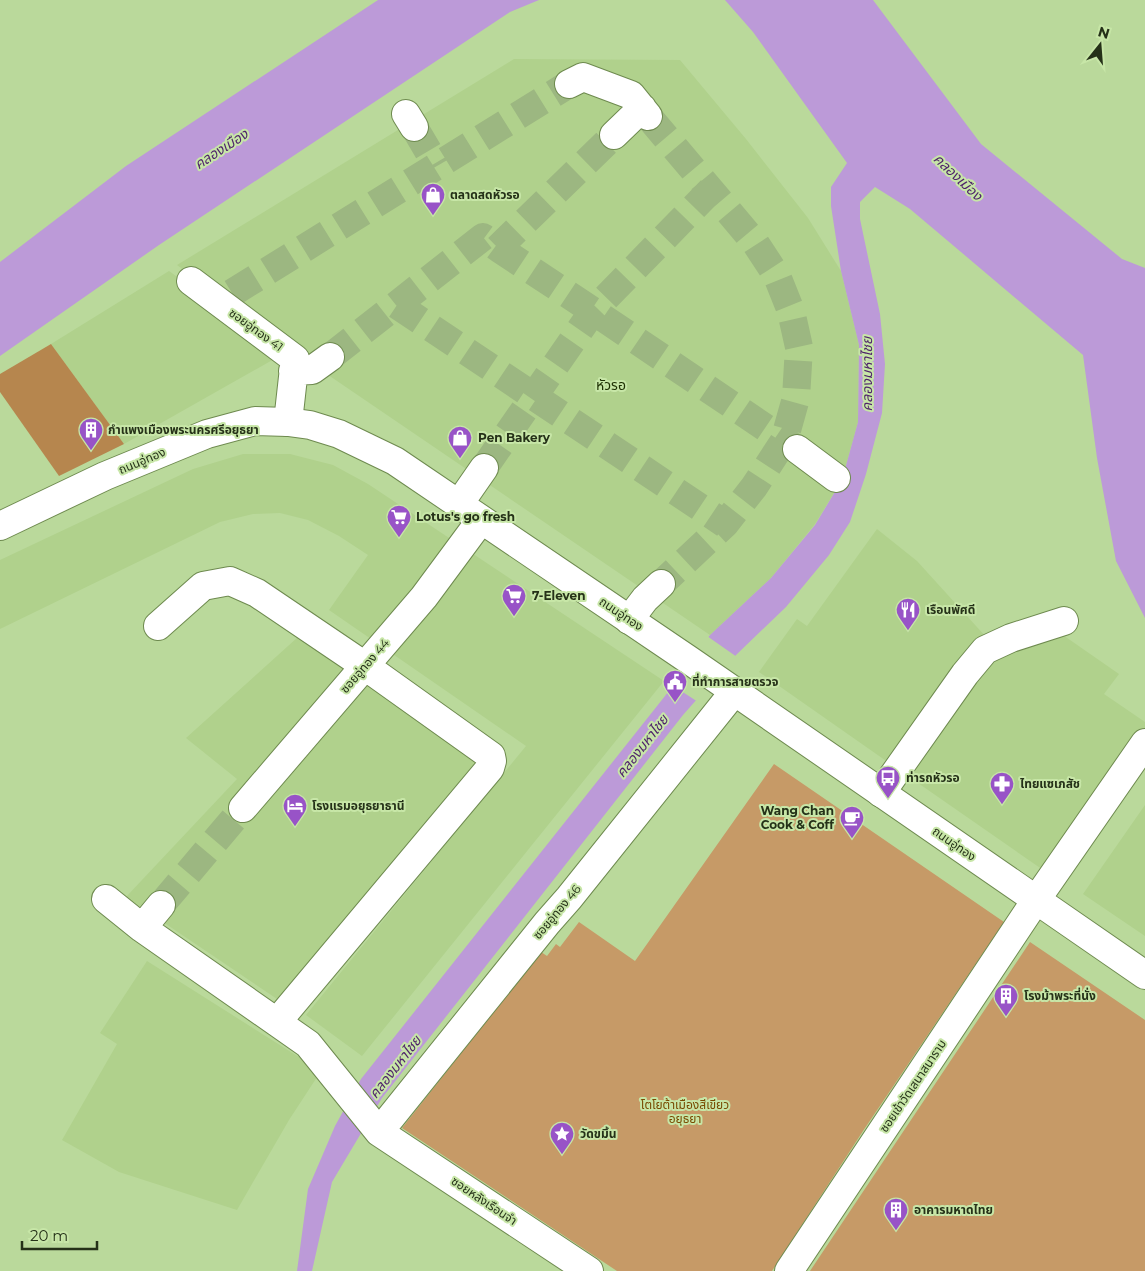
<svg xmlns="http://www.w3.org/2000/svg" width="1145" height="1271" font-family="Montserrat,'Noto Sans Thai',sans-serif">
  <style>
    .built { fill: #b0d18c }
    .green { fill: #c69a67 }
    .forest { fill: #b6864e }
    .water { fill: #bc9ad8 }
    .pier { fill: #bad99b }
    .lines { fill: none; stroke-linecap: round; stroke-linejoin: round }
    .street-tunnel { stroke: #9cb781; stroke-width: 28; stroke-dasharray: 28 14; stroke-linecap: butt }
    .street-casing { stroke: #6e8a4f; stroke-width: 30 }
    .secondary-casing { stroke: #6e8a4f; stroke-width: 30 }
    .street { stroke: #fff; stroke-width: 28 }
    .secondary { stroke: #fff; stroke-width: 28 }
    .labels { text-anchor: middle; stroke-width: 4; stroke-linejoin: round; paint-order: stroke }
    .poi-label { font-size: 12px; font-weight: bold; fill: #253118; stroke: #c7e6a7; text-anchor: start }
    .street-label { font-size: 12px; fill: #253118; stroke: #c7e6a7 }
    .park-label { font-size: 12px; fill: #784a00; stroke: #c7e6a7 }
    .water-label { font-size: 14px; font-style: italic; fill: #4f236b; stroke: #c7e6a7 }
    .neighbourhood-label { font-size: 14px; fill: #1e3003; stroke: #c7e6a7 }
  </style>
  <rect width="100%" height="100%" fill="#bad99b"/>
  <!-- built -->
  <path class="built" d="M514 59 680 60 746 139 808 218 841 271 859 345 858 422 842 480 815 524 771 578 710 635 293 351 177 265Z
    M169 271 283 354 124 444 51 344Z
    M243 454H290L333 465 368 484 664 681 362 1056 306 1015 526 746 329 610 368 555 339 536 308 520 280 513 253 514 220 522 0 629V560L193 469Z
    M877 529 917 561 986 637 892 765 759 672 797 619 807 626Z
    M1060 633 1119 674 1104 694 1145 722V730L1046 872 905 774 990 656Z
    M298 637 428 726 476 763 280 1001 126 897 237 779 186 738Z
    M1145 805V936L1083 894Z
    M147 961 321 1071 289 1120 237 1210 119 1172 62 1140 117 1044 100 1033Z"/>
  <!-- green -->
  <path class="green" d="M774 764 1004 922 863 1131 772 1271H617L402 1128 541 952 547 956 556 944 560 947 579 922 635 961Z
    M1030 942 1145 1020V1271H810Z"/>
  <!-- forest -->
  <path class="forest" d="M51 344 124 444 59 476 0 392V374Z"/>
  <!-- water -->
  <path class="water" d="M378 0H539L510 12 159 245 0 356V262L126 166Z
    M725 0H873L981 144 1122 259 1145 268V618L1116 561 1097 458 1083 355 910 209 875 187 860 202V219L880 314 885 364 882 413 866 474 850 522 829 555 786 607 736 655 683 715 382 1098 332 1182 312 1271H297L308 1189 335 1126 361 1079 665 696 710 635 771 578 815 525 842 480 858 422 859 345 841 271 831 206V187L847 163 753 32Z"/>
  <!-- pier -->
  <path class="pier" d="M707 636 737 657 698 702 672 685Z"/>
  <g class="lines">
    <!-- street-tunnel -->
    <path class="street-tunnel" d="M648 116 756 244 777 276 791 311 799 347 796 398 784 441 754 487 725 524 661 584
      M414 127 437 166
      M498 248 593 311 797 449
      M232 293 569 84
      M397 305 725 524
      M330 357 483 237 498 248 614 135
      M484 468 593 311 711 190
      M161 905 243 808"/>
    <defs>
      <path id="street" d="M569 84 583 77 631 95 648 116
        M406 114 414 127
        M614 135 642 108
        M191 281 295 359 288 422
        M293 371 312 370 330 357
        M797 449 836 478
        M459 504 484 468
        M629 620 645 599 661 584
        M158 626 203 586 230 581 257 593 365 666 491 756 492 761 490 768 277 1022
        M881 793 965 674 985 650 1011 638 1064 621
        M243 808 424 597 481 520
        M106 899 142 928 308 1044 379 1132 589 1271
        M142 928 161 905
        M379 1132 547 923 569 898 734 692
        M789 1271 1036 900 1145 743"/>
      <path id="secondary" d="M0 526 105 476 207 434 255 421 288 422 310 425 339 434 395 461 689 660 1145 975"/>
    </defs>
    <!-- street casing -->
    <use href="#street" class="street-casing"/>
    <!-- secondary casing -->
    <use href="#secondary" class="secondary-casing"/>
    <!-- street -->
    <use href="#street" class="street"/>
    <!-- secondary -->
    <use href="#secondary" class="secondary"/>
  </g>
  <!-- icons -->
  <defs>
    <symbol id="shop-pin" viewBox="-11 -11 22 30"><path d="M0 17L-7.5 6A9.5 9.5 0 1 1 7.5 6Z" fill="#9853c7" stroke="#c7e6a7"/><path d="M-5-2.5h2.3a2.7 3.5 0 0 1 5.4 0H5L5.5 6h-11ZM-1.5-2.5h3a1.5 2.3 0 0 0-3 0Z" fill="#fff"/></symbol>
    <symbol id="building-pin" viewBox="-11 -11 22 30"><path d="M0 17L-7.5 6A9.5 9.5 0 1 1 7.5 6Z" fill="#9853c7" stroke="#c7e6a7"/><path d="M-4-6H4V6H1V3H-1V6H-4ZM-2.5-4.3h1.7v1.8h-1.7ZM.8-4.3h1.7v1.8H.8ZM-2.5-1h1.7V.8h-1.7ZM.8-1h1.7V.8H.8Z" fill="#fff"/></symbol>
    <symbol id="supermarket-pin" viewBox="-11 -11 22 30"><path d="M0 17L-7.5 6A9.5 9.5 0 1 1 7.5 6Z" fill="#9853c7" stroke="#c7e6a7"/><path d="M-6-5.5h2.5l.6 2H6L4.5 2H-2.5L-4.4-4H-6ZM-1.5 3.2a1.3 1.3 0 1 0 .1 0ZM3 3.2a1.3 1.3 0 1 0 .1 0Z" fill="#fff"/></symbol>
    <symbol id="restaurant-pin" viewBox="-11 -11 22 30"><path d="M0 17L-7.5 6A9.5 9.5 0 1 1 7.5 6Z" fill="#9853c7" stroke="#c7e6a7"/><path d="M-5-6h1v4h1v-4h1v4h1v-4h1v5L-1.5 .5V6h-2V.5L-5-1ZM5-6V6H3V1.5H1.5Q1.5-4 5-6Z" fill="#fff"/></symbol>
    <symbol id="civic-pin" viewBox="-11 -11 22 30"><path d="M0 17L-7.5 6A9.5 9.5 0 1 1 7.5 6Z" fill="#9853c7" stroke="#c7e6a7"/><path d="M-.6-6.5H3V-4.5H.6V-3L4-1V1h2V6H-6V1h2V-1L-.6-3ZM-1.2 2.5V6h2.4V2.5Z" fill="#fff"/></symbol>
    <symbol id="bus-pin" viewBox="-11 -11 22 30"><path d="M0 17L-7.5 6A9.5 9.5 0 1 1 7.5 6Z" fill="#9853c7" stroke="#c7e6a7"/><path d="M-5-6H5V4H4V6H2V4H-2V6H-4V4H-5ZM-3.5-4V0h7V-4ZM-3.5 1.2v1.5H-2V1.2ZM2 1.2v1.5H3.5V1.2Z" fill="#fff"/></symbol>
    <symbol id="pharmacy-pin" viewBox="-11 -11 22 30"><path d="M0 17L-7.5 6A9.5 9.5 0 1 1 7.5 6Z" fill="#9853c7" stroke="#c7e6a7"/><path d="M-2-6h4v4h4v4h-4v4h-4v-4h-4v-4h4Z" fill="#fff"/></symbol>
    <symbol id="hotel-pin" viewBox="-11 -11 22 30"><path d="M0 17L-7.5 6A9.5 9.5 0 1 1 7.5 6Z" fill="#9853c7" stroke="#c7e6a7"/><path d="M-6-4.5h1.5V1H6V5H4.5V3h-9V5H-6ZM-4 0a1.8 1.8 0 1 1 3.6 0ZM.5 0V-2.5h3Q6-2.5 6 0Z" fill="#fff"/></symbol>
    <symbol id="cafe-pin" viewBox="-11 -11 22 30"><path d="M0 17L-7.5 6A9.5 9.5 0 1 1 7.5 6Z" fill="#9853c7" stroke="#c7e6a7"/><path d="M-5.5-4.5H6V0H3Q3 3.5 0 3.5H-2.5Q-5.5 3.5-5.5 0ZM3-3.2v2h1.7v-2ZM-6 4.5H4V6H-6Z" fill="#fff"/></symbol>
    <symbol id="sight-pin" viewBox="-11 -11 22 30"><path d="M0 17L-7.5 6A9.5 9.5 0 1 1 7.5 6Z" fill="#9853c7" stroke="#c7e6a7"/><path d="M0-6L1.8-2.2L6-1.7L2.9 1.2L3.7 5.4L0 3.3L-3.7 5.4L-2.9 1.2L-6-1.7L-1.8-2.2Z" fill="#fff"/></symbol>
  </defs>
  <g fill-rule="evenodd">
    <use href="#shop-pin" x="419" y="181" width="28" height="38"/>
    <use href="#building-pin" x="77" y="416" width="28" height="38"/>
    <use href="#shop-pin" x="446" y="424" width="28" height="38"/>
    <use href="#supermarket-pin" x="385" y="503" width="28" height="38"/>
    <use href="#supermarket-pin" x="500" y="582" width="28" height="38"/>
    <use href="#restaurant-pin" x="894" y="596" width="28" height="38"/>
    <use href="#civic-pin" x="661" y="668" width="28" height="38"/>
    <use href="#bus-pin" x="874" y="764" width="28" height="38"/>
    <use href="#pharmacy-pin" x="988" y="770" width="28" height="38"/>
    <use href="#hotel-pin" x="281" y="792" width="28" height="38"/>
    <use href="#cafe-pin" x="838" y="804" width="28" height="38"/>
    <use href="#building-pin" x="992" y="982" width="28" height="38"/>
    <use href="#sight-pin" x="548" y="1120" width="28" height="38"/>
    <use href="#building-pin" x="882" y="1196" width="28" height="38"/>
  </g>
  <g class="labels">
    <!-- poi labels -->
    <g class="poi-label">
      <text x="450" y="199">ตลาดสดหัวรอ</text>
      <text x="108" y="434">กำแพงเมืองพระนครศรีอยุธยา</text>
      <text x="478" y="442">Pen Bakery</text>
      <text x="416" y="521">Lotus's go fresh</text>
      <text x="532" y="600">7-Eleven</text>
      <text x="926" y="614">เรือนพัศดี</text>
      <text x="692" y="686">ที่ทำการสายตรวจ</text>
      <text x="906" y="782">ท่ารถหัวรอ</text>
      <text x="1020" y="788">ไทยแซเภสัช</text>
      <text x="312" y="810">โรงแรมอยุธยาธานี</text>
      <text x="834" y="815" text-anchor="end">Wang Chan<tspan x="834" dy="14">Cook &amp; Coff</tspan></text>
      <text x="1024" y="1000">โรงม้าพระที่นั่ง</text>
      <text x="580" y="1138">วัดขมิ้น</text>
      <text x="914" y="1214">อาคารมหาดไทย</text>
    </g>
    <!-- street labels -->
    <g class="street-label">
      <text transform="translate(256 330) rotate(36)" y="4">ซอยอู่ทอง 41</text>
      <text transform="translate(142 461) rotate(-23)" y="4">ถนนอู่ทอง</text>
      <text transform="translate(621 614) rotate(34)" y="4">ถนนอู่ทอง</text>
      <text transform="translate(365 666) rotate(-49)" y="4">ซอยอู่ทอง 44</text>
      <text transform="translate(954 844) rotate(35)" y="4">ถนนอู่ทอง</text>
      <text transform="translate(557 912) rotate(-50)" y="4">ซอยอู่ทอง 46</text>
      <text transform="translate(913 1086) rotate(-56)" y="4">ซอยเข้าวัดเสนาสนาราม</text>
      <text transform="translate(484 1201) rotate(34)" y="4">ซอยหลังเรือนจำ</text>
    </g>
    <!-- park labels -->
    <g class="park-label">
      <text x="685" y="1109">โตโยต้าเมืองสีเขียว<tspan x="685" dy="14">อยุธยา</tspan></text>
    </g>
    <!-- water labels -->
    <g class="water-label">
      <text transform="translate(221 149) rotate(-33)" y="5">คลองเมือง</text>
      <text transform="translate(958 177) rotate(43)" y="5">คลองเมือง</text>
      <text transform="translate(867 374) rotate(-90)" y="5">คลองมหาไชย</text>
      <text transform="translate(642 746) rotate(-52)" y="5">คลองมหาไชย</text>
      <text transform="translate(395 1067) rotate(-52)" y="5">คลองมหาไชย</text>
    </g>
    <!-- neighbourhood labels -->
    <g class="neighbourhood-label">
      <text x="611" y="390">หัวรอ</text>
    </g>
  </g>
  <!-- north arrow -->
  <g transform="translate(1100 45) rotate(17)" stroke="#c7e6a7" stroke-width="4" paint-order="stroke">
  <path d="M0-4L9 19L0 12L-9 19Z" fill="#253118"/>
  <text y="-8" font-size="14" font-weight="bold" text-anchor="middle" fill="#253118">N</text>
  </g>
  <!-- scale -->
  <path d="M22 1241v8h75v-8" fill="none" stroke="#253118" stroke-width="2.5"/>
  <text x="30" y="1241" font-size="15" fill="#253118" stroke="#c7e6a7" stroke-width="4" paint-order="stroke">20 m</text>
</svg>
